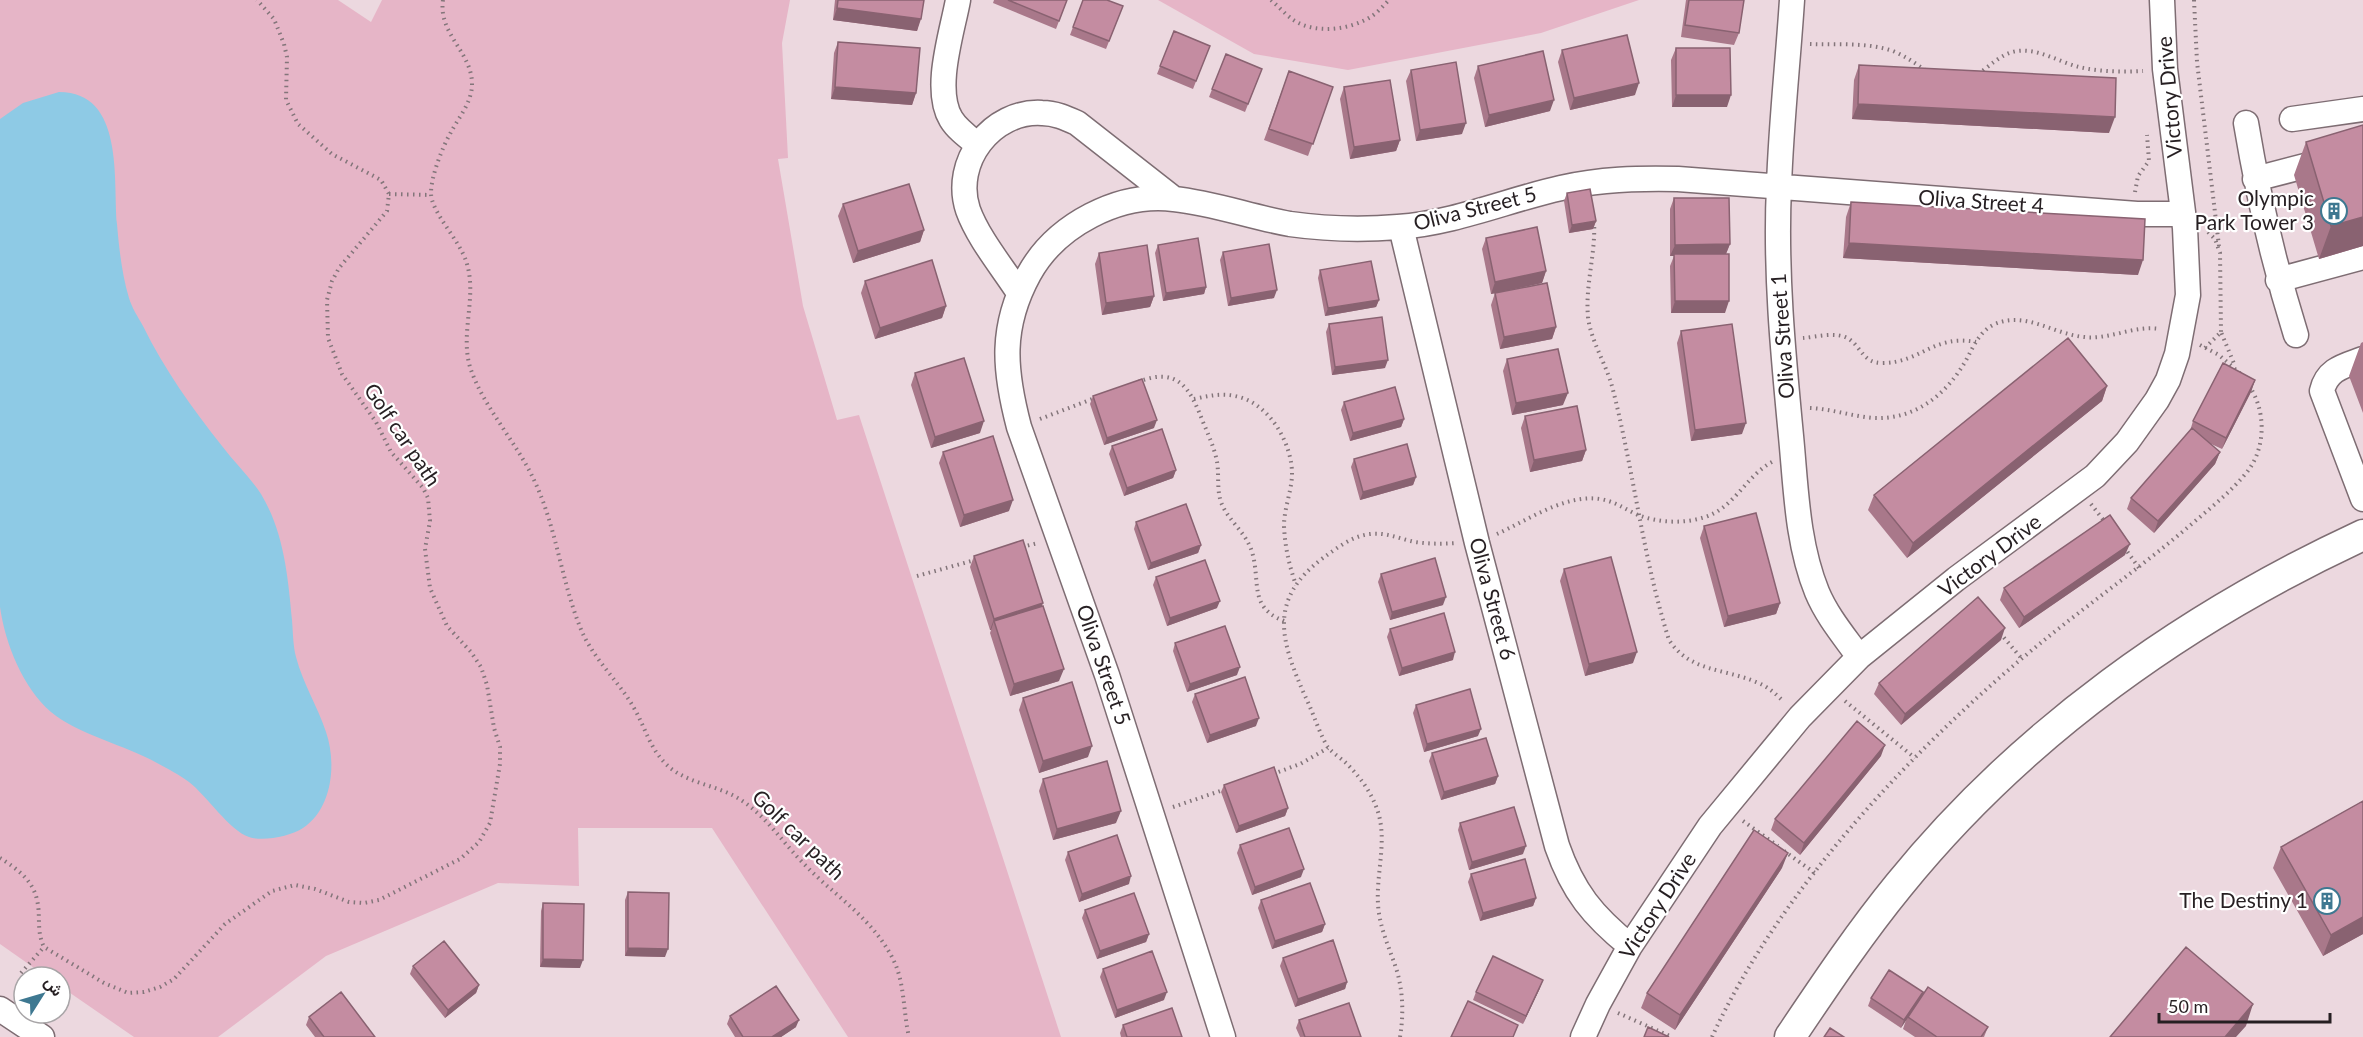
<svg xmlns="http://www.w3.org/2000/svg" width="2363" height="1037" font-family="Lato,Vazirmatn,sans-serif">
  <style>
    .green { fill: #e6b5c7 }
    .water { fill: #8ecae5 }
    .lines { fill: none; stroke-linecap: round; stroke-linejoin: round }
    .minor-casing { stroke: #7e6d73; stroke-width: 27 }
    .major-casing { stroke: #7e6d73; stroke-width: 33 }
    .path { stroke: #83757a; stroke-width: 4; stroke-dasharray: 1.5 4.5; stroke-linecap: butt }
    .minor { stroke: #fff; stroke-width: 24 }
    .major { stroke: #fff; stroke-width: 30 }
    .wall { fill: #a9788a }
    .shaded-wall { fill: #896271 }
    .building { fill: #c48ca1; stroke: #896271; stroke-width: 1.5 }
    .labels { text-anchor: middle; stroke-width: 4.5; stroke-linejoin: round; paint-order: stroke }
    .street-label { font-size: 21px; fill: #261f22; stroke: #fff }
    .poi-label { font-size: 21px; fill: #261f22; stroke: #fff; text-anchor: end }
  </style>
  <rect width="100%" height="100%" fill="#ecd8df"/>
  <!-- green -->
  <path class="green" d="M0 0H338L371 22 382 0H790L782 43 788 158 778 159 803 306 837 420 859 415 1061 1037H848L712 828H578L579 886 498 883 326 956 218 1037H134L60 986V977H47L0 944Z
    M1158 0H1639L1541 33 1348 70 1254 54Z"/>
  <!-- water -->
  <path class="water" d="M59 92C125 92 113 181 117 224 119 248 122 275 129 298 132 308 138 317 143 326 164 369 192 408 222 446 234 462 250 477 261 494 284 532 288 577 292 620 293 632 293 646 296 657 303 684 318 707 326 732 337 764 332 809 303 828 291 836 263 842 249 837 230 831 206 795 189 782 180 775 168 769 157 763 127 746 75 733 51 712 23 688 5 643 0 607V119L23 103Z"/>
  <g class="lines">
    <defs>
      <path id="minor" d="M958 0C952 33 933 89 951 119 957 129 968 137 978 145
        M1792 0C1788 62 1781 124 1779 186 1775 270 1783 353 1791 436 1796 488 1797 543 1817 592 1827 616 1844 636 1859 657
        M2292 119 2363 109
        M2246 123C2258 195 2274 265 2296 335
        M2255 179 2363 151
        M1401 227 1477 543 1557 846C1573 892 1593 916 1630 946
        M2278 280 2363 257
        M1019 293C1003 268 978 238 968 210 952 162 992 110 1042 113 1055 113 1066 118 1077 123L1174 199
        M2363 359C2344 366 2327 369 2322 391L2363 499
        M0 1009 42 1037
        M1223 1037 1107 675 1019 427C1004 370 1000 327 1029 274 1056 225 1119 192 1174 199 1213 203 1251 217 1290 224 1326 229 1362 230 1398 227 1455 223 1507 200 1561 188 1600 179 1638 178 1678 179L2137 214H2183
        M1583 1037 1598 1004 1630 946 1710 826 1800 717 1859 657 1956 579 2095 476 2127 442 2157 400 2168 380 2177 354 2188 295 2185 228 2165 69 2162 0"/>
      <path id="major" d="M1790 1037C1825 985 1859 934 1899 885 2022 733 2186 617 2363 535"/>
    </defs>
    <!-- minor casing -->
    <use href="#minor" class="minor-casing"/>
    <!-- major casing -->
    <use href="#major" class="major-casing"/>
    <!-- path -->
    <path class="path" d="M443 0C438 34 472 52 472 84 472 103 458 118 450 134 442 148 431 177 431 193 431 213 461 241 467 264 477 298 460 333 470 367 482 405 517 443 534 480 556 526 561 579 580 627 592 658 618 680 634 708 645 727 649 746 664 762 684 784 717 784 741 800 767 817 783 843 805 865 836 897 872 918 893 959 905 983 903 1011 909 1037
      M1271 0C1278 6 1285 14 1292 19 1314 35 1351 30 1372 16 1378 12 1384 5 1389 0
      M2194 0 2197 62 2219 246
      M1810 44C1837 45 1867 42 1893 51 1905 56 1915 63 1925 70
      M1978 74C1990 66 2002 53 2017 51 2038 48 2059 62 2079 67 2100 72 2122 72 2143 71
      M2135 192 2138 176 2149 161 2147 135
      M389 194 431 195
      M1594 221C1596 253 1585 285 1588 317 1591 342 1607 365 1613 390 1634 473 1643 558 1669 640 1690 672 1723 668 1756 682 1767 686 1775 693 1783 701
      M2208 232 2215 239 2220 253 2221 332
      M1803 338C1816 337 1837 331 1849 339 1862 348 1863 363 1882 363 1921 363 1933 334 1976 342
      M2200 345 2219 355 2243 376
      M2205 348 2221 332 2235 366
      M1138 382C1178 366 1190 388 1203 422 1208 434 1213 445 1216 457 1220 472 1216 487 1221 502 1228 521 1246 532 1252 552 1261 582 1248 607 1284 621
      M1194 399C1208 396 1221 393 1235 396 1269 402 1293 444 1292 476 1291 493 1284 509 1284 526 1285 547 1289 565 1296 585
      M1810 408C1831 409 1852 416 1873 418 1914 420 1945 396 1965 362 1973 348 1979 331 1995 324 2026 311 2053 334 2084 337 2109 340 2134 325 2160 329
      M1040 419 1095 398
      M2091 504 2105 522
      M1497 534C1528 520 1565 494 1600 499 1614 501 1625 509 1638 515 1659 523 1684 524 1705 517 1734 508 1746 476 1772 462
      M1022 547 1038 543
      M2124 547 2139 568
      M917 576 975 560
      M2000 633 2022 659
      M1845 701 1915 758
      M1273 774 1300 764 1328 748
      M1173 807 1226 789
      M1743 821 1778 846
      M1784 851 1815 873
      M0 858C16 868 33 880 37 900 41 916 36 931 44 947L104 983 128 993 144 992 160 987 174 979 225 924 272 891 295 885 315 889 349 902 364 903 379 900 460 859 479 842 490 823 500 764V747L494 728 487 685 481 667 471 652 447 626 430 588 425 549 430 521 428 498 423 488 391 452 376 422 342 374 328 338 327 300 332 281 339 268 387 211 389 194 381 180 332 154 298 124 286 100 287 57 284 44 274 19 257 0
      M21 973 44 947
      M1618 1013 1672 1037
      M1400 1037C1404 1013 1403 988 1395 965 1388 945 1379 925 1378 904 1376 873 1388 839 1377 809 1371 792 1360 777 1347 764 1341 758 1332 753 1327 746 1318 730 1313 712 1305 696 1281 641 1267 600 1323 558 1337 548 1352 536 1370 534 1386 532 1400 539 1415 542 1429 544 1442 544 1456 543
      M1712 1037C1780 888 1921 739 2048 637 2094 600 2142 566 2187 528 2208 510 2230 493 2247 472 2266 448 2266 412 2250 387"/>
    <!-- minor -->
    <use href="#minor" class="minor"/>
    <!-- major -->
    <use href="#major" class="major"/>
  </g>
  <!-- wall -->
  <path class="wall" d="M835 0H924L917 31 833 20Z
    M994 0H1067L1056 29 993 3Z
    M1083 0 1123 6 1106 49 1070 35Z
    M1686 0H1744L1739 33 1734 45 1681 37Z
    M1174 31 1210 46 1193 89 1157 74Z
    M838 42 916 93 912 105 831 99 834 53Z
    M1676 48 1727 107H1672L1671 60Z
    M1562 50 1635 95 1570 110 1558 62Z
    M1226 54 1262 69 1245 112 1209 97Z
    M1859 65 2109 133 1852 119 1854 80Z
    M1478 66 1550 111 1485 127 1474 78Z
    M1411 70 1462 134 1416 141 1406 81Z
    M1289 71 1333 87 1308 156 1264 140Z
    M1344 87 1400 140 1396 151 1350 159 1340 99Z
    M2306 142 2363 246 2319 259 2294 175Z
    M1567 193 1596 221 1593 229 1569 233 1564 201Z
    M1674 198 1730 244 1726 254 1725 313H1671L1670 266 1674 256H1670V209Z
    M1851 202 2138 275 1843 258 1846 217Z
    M843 204 924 230 920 242 853 263 838 216Z
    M1486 238 1546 271 1542 283 1491 294 1482 249Z
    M1158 245 1206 287 1204 294 1163 301 1155 253Z
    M1223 252 1274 298 1228 306 1220 260Z
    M1099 253 1154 296 1150 307 1102 315 1095 264Z
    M1320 270 1379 300 1376 307 1325 316 1318 278Z
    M865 281 946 306 942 318 875 339 861 293Z
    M1495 293 1556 327 1552 339 1500 349 1491 305Z
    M1329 324 1385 368 1332 375 1326 332Z
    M1681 331 1742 434 1691 441 1677 343Z
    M2363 342V413L2349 376 2361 343Z
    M1507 359 1563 405 1512 415 1503 371Z
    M915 373 980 433 931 448 911 385Z
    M2255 380 2251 392 2222 449 2209 443 2220 452 2215 464 2154 533 2127 509 2131 498 2190 431 2193 421Z
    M2107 386 2102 401 1907 558 1868 510 1874 495Z
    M1093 396 1154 428 1104 445 1090 404Z
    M1344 402 1404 419 1401 427 1350 441 1341 410Z
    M1525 416 1586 450 1582 461 1530 472 1521 428Z
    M1112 446 1176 470 1173 478 1124 496 1109 454Z
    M943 452 1009 511 960 527 939 463Z
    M1354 459 1416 477 1413 485 1360 500 1351 467Z
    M1136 522 1201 545 1198 553 1148 570 1134 529Z
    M1704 526 1780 603 1776 614 1724 627 1700 538Z
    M2125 555 2019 628 2000 600 2004 588Z
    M974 556 1042 606 1059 681 1010 696 990 633 991 630H990L970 567Z
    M1564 569 1633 663 1585 676 1560 581Z
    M1381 574 1443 605 1390 620 1378 582Z
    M1156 577 1217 608 1167 626 1153 585Z
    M1390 629 1453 660 1399 676 1387 637Z
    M2001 640 1901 725 1874 694 1879 683Z
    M1175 643 1237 675 1187 692 1173 651Z
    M1195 694 1256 726 1207 743 1192 702Z
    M1023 698 1088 757 1039 773 1019 710Z
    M1416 705 1478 736 1424 752 1413 713Z
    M1432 753 1498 776 1495 784 1441 800 1429 761Z
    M1881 756 1800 855 1771 830 1775 819Z
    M1043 779 1116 823 1053 840 1039 791Z
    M1224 785 1288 808 1285 816 1236 833 1221 792Z
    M2363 801V934L2323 956 2273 868 2281 847Z
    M1460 823 1523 854 1469 870 1458 830Z
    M1240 845 1301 877 1252 895 1237 853Z
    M1068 852 1129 884 1079 902 1065 860Z
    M1782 868 1675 1030 1641 1008 1647 993Z
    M1471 874 1536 898 1533 906 1480 921 1468 882Z
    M628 892 665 957 625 956V900Z
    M1261 900 1325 924 1322 932 1272 949 1258 908Z
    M543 903 580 968 540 967 541 911Z
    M1085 910 1149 934 1146 942 1097 959 1082 918Z
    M1283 958 1347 982 1345 989 1295 1007 1280 966Z
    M413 966 479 985 476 993 445 1018 410 974Z
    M1103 969 1164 1000 1115 1018 1100 977Z
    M1540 988 1523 1024 1473 1000 1476 992Z
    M1923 992 1921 998 1988 1027 1984 1037H1915L1903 1029 1906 1020 1901 1028 1868 1006 1871 998Z
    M730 1016 796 1027 781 1037H735L727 1024Z
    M309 1017 375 1037H315L306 1025Z
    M1299 1020 1361 1037H1300L1296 1028Z
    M1123 1025 1182 1037H1121L1120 1033Z"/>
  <!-- shaded-wall -->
  <path class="shaded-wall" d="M837 8 921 19 917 31 833 20Z
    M1639 83 1635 95 1570 110 1574 98Z
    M835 87 916 93 912 105 831 99Z
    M1676 95H1731L1727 107H1672Z
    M1554 100 1550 111 1485 127 1489 115Z
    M1858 104 2115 117 2109 133 1852 119Z
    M1466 123 1462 134 1416 141 1420 130Z
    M1400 140 1396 151 1350 159 1354 147Z
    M2363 217V246L2319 259 2331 226Z
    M1596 221 1593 229 1569 233 1572 225Z
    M924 230 920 242 853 263 858 251Z
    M1849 243 2143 260 2138 275 1843 258Z
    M1730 244 1725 256 1674 254V256H1670L1675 245Z
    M1546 271 1542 283 1491 294 1495 282Z
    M1206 287 1204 294 1163 301 1166 293Z
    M1277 290 1274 298 1228 306 1231 298Z
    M1154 296 1150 307 1102 315 1106 303Z
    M1379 300 1376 307 1325 316 1328 308Z
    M1675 301H1729L1725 313H1671Z
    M946 306 942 318 875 339 880 328Z
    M1556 327 1552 339 1500 349 1504 337Z
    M1388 360 1385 368 1332 375 1335 367Z
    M2255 380 2251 392 2222 449 2226 438Z
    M2107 386 2102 401 1907 558 1913 543Z
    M1568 393 1563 405 1512 415 1516 403Z
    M1404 419 1401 427 1350 441 1353 433Z
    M1157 420 1154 428 1104 445 1107 438Z
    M984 421 980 433 931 448 935 437Z
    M1746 423 1742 434 1691 441 1695 430Z
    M1586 450 1582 461 1530 472 1534 460Z
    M2220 452 2215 464 2154 533 2158 521Z
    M1176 470 1173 478 1124 496 1127 488Z
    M1416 477 1413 485 1360 500 1363 492Z
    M1013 500 1009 511 960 527 964 515Z
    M2130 544 2125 555 2019 628 2024 617Z
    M1201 545 1198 553 1148 570 1151 563Z
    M1446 597 1443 605 1390 620 1392 612Z
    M1220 601 1217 608 1167 626 1170 618Z
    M1043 603 1039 615 994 621 991 630H990L994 619Z
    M1780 603 1776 614 1724 627 1728 616Z
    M2005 628 2001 640 1901 725 1905 714Z
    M1455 652 1453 660 1399 676 1402 668Z
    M1637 652 1633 663 1585 676 1589 664Z
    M1240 667 1237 675 1187 692 1190 684Z
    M1064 669 1059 681 1010 696 1014 684Z
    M1259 718 1256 726 1207 743 1210 735Z
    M1481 729 1478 736 1424 752 1427 744Z
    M1885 745 1881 756 1800 855 1804 843Z
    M1092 746 1088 757 1039 773 1043 761Z
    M1498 776 1495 784 1441 800 1444 792Z
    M1288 808 1285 816 1236 833 1239 826Z
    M1121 811 1116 823 1053 840 1057 829Z
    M1526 846 1523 854 1469 870 1472 862Z
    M1788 853 1782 868 1675 1030 1680 1015Z
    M1304 869 1301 877 1252 895 1255 887Z
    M1131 876 1129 884 1079 902 1082 894Z
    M1536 898 1533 906 1480 921 1483 913Z
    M2363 917V934L2323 956 2331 935Z
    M1325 924 1322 932 1272 949 1275 941Z
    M1149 934 1146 942 1097 959 1100 951Z
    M628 948 668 949 665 957 625 956Z
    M543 959 583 960 580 968 540 967Z
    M1543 980 1540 988 1523 1024 1526 1016Z
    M1347 982 1345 989 1295 1007 1298 999Z
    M479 985 476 993 445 1018 448 1010Z
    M1167 992 1164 1000 1115 1018 1117 1010Z
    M1923 992 1920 1000 1901 1028 1904 1020Z
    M2253 1004 2246 1026 2236 1037H2225Z
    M799 1020 796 1027 781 1037H772Z"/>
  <!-- building -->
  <path class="building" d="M838 0H924L921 19 837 8Z
    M1008 0H1067L1059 21Z
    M1083 0H1107L1123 6 1109 41 1073 27Z
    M1689 0H1744L1739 33 1685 25Z
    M1174 31 1210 46 1196 81 1160 66Z
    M1627 35 1639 83 1574 98 1562 50Z
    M838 42 920 48 916 93 835 87Z
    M1676 48H1730L1731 95H1676Z
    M1543 51 1554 100 1489 115 1478 66Z
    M1226 54 1262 69 1248 104 1212 89Z
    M1456 62 1466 123 1420 130 1411 70Z
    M1859 65 2116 78 2115 117 1858 104Z
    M1289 71 1333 87 1313 144 1269 129Z
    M1390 80 1400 140 1354 147 1344 87Z
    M2363 125V217L2331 226 2306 142Z
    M909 184 924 230 858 251 843 204Z
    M1590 189 1596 221 1572 225 1567 193Z
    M1674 198H1729L1730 244 1675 245Z
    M1851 202 2145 219 2143 260 1849 243Z
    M1537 227 1546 271 1495 282 1486 238Z
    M1198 238 1206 287 1166 293 1158 245Z
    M1269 244 1277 290 1231 298 1223 252Z
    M1147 245 1154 296 1106 303 1099 253Z
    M1674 254H1729V301H1675Z
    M932 260 946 306 880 328 865 281Z
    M1371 261 1379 300 1328 308 1320 270Z
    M1547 283 1556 327 1504 337 1495 293Z
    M1382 317 1388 360 1335 367 1329 324Z
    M1732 324 1746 423 1695 430 1681 331Z
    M2068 338 2107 386 1913 543 1874 495Z
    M1558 349 1568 393 1516 403 1507 359Z
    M964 358 984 421 935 437 915 373Z
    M2223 363 2255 380 2226 438 2193 421Z
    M1142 379 1157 420 1107 438 1093 396Z
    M1395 387 1404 419 1353 433 1344 402Z
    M1577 406 1586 450 1534 460 1525 416Z
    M2192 428 2220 452 2158 521 2131 498Z
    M1162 429 1176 470 1127 488 1112 446Z
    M993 436 1013 500 964 515 943 452Z
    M1407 444 1416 477 1363 492 1354 459Z
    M1186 504 1201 545 1151 563 1136 522Z
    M1756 513 1780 603 1728 616 1704 526Z
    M2110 515 2130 544 2024 617 2004 588Z
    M1023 540 1043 603 994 619 974 556Z
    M1611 557 1637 652 1589 664 1564 569Z
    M1435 558 1446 597 1392 612 1381 574Z
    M1205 560 1220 601 1170 618 1156 577Z
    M1978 597 2005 628 1905 714 1879 683Z
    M1043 606 1064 669 1014 684 994 621Z
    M1444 613 1455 652 1402 668 1390 629Z
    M1225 626 1240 667 1190 684 1175 643Z
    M1245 677 1259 718 1210 735 1195 694Z
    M1072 682 1092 746 1043 761 1023 698Z
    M1470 689 1481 729 1427 744 1416 705Z
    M1857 721 1885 745 1804 843 1775 819Z
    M1486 738 1498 776 1444 792 1432 753Z
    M1107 761 1121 811 1057 829 1043 779Z
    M1274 767 1288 808 1239 826 1224 785Z
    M2363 801V917L2331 935 2281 847Z
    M1514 807 1526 846 1472 862 1460 823Z
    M1289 828 1304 869 1255 887 1240 845Z
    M1754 830 1788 853 1680 1015 1647 993Z
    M1117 835 1131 876 1082 894 1068 852Z
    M1525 859 1536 898 1483 913 1471 874Z
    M1310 883 1325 924 1275 941 1261 900Z
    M628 892 669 893 668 949 628 948Z
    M1134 893 1149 934 1100 951 1085 910Z
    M543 903 584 904 583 960 543 959Z
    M1333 940 1347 982 1298 999 1283 958Z
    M444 941 479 985 448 1010 413 966Z
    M2186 947 2253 1004 2225 1037H2110Z
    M1152 951 1167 992 1117 1010 1103 969Z
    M1493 956 1543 980 1526 1016 1476 992Z
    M1889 970 1923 992 1904 1020 1871 998Z
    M776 986 799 1020 772 1037H743L730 1016Z
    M1928 987 1988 1027 1981 1037H1937L1908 1017Z
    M341 992 375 1037H324L309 1017Z
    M1468 1001 1518 1025 1513 1037H1451Z
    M1349 1003 1361 1037H1305L1299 1020Z
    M1172 1008 1182 1037H1127L1123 1025Z
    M1648 1027 1669 1037H1644Z
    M1830 1028 1844 1037H1824Z"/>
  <!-- icons -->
  <defs>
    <symbol id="building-ring" viewBox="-11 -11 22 22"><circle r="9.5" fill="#fff" stroke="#3e7891" stroke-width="1.5"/><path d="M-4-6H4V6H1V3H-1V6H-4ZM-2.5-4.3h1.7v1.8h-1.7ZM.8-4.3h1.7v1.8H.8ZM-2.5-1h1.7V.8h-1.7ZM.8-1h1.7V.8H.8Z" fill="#3e7891"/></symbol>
  </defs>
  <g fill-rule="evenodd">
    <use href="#building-ring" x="2319" y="196" width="30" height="30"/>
    <use href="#building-ring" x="2312" y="886" width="30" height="30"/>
  </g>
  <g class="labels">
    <!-- street labels -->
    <g class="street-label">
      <text transform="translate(2170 97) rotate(-95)" y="7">Victory Drive</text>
      <text transform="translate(1981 202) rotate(4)" y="7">Oliva Street 4</text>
      <text transform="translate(1475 209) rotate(-14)" y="7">Oliva Street 5</text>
      <text transform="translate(1783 336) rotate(-94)" y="7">Oliva Street 1</text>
      <text transform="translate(402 435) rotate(56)" y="7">Golf car path</text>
      <text transform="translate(1990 556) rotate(-37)" y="7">Victory Drive</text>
      <text transform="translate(1492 599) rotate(75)" y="7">Oliva Street 6</text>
      <text transform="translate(1103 665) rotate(71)" y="7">Oliva Street 5</text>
      <text transform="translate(798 835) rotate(44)" y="7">Golf car path</text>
      <text transform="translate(1658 906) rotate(-57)" y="7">Victory Drive</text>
    </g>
    <!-- poi labels -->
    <g class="poi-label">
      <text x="2314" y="206">Olympic<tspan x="2314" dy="24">Park Tower 3</tspan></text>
      <text x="2308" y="908">The Destiny 1</text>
    </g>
  </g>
  <!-- north arrow -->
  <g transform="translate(42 995) rotate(53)"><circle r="28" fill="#ffffff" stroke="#a8a5a7" stroke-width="1.5"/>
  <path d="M0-4.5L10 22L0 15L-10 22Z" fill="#3e7891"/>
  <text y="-9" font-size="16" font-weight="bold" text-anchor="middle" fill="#261f22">ش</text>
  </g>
  <!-- scale -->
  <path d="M2159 1013v9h171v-9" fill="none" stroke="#261f22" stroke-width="3"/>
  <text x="2168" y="1013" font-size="18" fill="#261f22" stroke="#ffffff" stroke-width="4.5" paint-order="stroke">50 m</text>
</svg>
